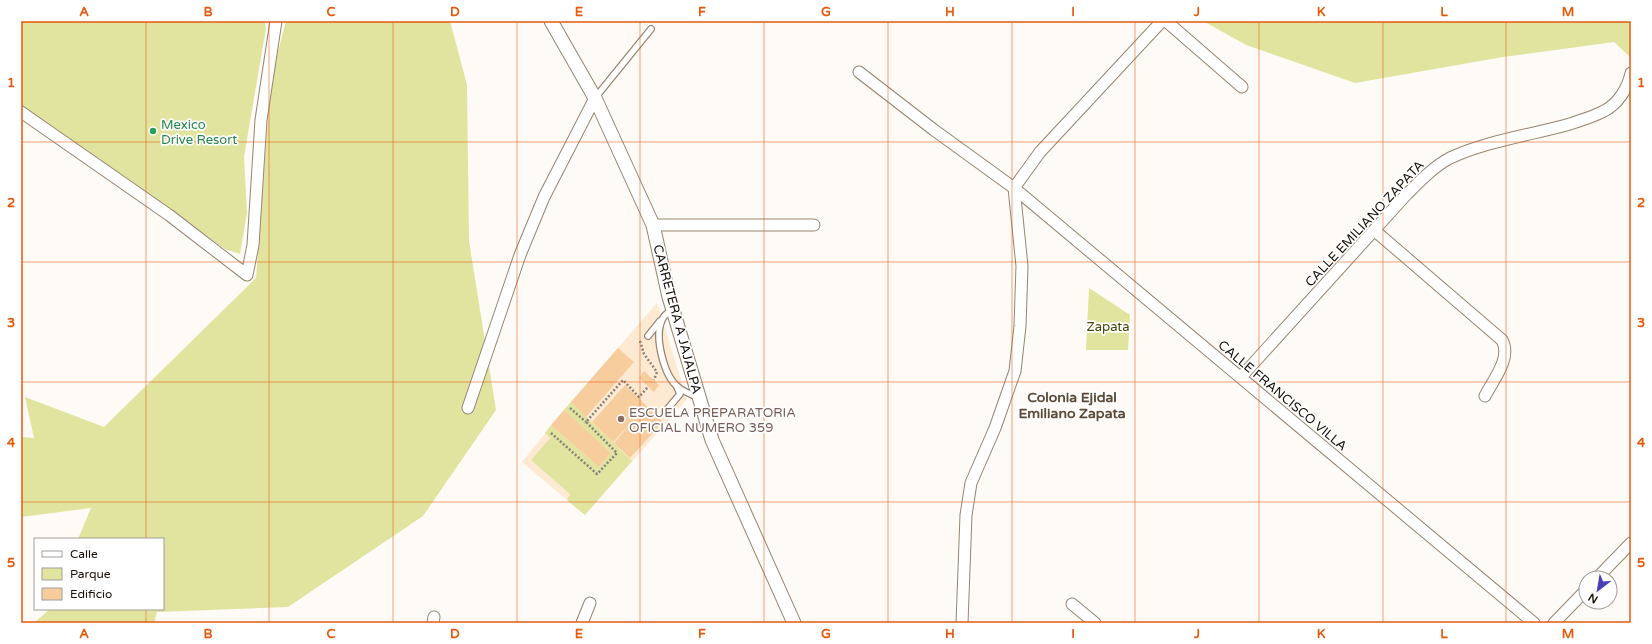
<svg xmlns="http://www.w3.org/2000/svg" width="1652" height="644" font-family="'Varela Round',sans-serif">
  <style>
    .built { fill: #feead3 }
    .green { fill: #e1e49f }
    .building { fill: #f8cd9d }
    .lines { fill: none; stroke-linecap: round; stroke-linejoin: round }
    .service-casing { stroke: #978570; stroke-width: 8 }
    .minor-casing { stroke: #978570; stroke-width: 13 }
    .tertiary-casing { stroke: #978570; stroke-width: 15 }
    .path { stroke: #86817b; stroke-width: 2.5; stroke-dasharray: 2 2; stroke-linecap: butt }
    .service { stroke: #fff; stroke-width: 5.5 }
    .minor { stroke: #fff; stroke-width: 11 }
    .tertiary { stroke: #fff; stroke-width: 13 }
    .grid { fill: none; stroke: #e8590c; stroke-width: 1; stroke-opacity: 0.55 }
    .leisure-dot { fill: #2e9e5b; stroke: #fff; stroke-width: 1.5 }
    .education-dot { fill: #8d6e63; stroke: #fff; stroke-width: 1.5 }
    .labels { text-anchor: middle; stroke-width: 3.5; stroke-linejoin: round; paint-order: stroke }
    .leisure-label { font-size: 13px; fill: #27864d; stroke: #fff; text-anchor: start }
    .street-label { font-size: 13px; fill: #160f08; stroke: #fff }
    .park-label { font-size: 13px; fill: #46470b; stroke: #fff }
    .education-label { font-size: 13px; fill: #785e54; stroke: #fff; text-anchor: start }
    .neighbourhood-label { font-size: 14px; font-weight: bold; fill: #5b4a37; stroke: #fff }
    .neatline { fill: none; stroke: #e8590c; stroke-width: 1.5 }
    .grid-label { font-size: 13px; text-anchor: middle; font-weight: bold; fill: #e8590c }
  </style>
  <rect width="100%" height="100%" fill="#fefaf5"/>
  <!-- built -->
  <path class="built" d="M657 303 687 399 585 515 522 462 564 410Z"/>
  <!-- green -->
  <path class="green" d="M21 21H265L266 28 244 157 247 213 240 254 225 249 131 181 21 105Z
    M286 21H450L467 85 469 241 496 410 423 516 288 607 157 612 154 623H34L50 609H163V539H78L91 508 21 517V437L34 438 25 397 104 427 256 278 271 78Z
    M1203 21H1631V58L1614 42 1503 57 1355 83 1246 45Z
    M1089 288 1130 315 1128 350H1086Z
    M571 402 632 461 585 515 567 500 570 494 531 460 550 438 545 433 551 425 599 467 611 453 564 410Z"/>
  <!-- building -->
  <path class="building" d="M618 348 634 362 586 417 571 402Z
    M644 371 659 385 654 392 639 378Z
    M625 385 663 422 630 458 614 443 633 421 613 442 592 422Z
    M564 410 611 453 599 467 551 425Z"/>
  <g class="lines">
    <defs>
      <path id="service" d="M595 98 651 29
        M672 309C669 312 663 316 662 320 654 337 664 376 678 387 684 392 691 394 697 397
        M648 336 660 321
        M665 412 680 394 677 387"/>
      <path id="minor" d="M1166 21 1242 87
        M859 72 934 130 1014 188 1534 623
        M21 112 169 215 247 275 253 245 261 120 276 21
        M1014 188 1040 152 1162 21
        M653 225H814
        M1374 230 1502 340C1512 358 1493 380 1485 396
        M1241 377 1406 195C1419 182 1433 167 1450 158 1486 141 1531 135 1570 124 1581 120 1593 117 1604 111 1618 104 1628 88 1631 73
        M468 408 520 255 544 197 595 98
        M1597 578 1631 543
        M1072 604 1095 623
        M433 623 434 617
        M582 623 590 603
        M962 623 966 515 971 483 995 428 1015 371 1020 326 1022 266 1014 188
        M1554 623 1586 590"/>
      <path id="tertiary" d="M551 21 595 98 653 225 669 297 712 440 794 623"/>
    </defs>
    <!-- service casing -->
    <use href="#service" class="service-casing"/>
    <!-- minor casing -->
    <use href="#minor" class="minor-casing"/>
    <!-- tertiary casing -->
    <use href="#tertiary" class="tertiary-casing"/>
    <!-- path -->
    <path class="path" d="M640 341 644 354 657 372 654 380
      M570 408 586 422
      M551 433 597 474 617 453 586 422 623 380 639 397 648 387"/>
    <!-- service -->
    <use href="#service" class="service"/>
    <!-- minor -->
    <use href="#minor" class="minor"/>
    <!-- tertiary -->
    <use href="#tertiary" class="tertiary"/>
  </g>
  <!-- grid -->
  <path class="grid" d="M146 21V539M269 21V623M393 21V623M517 21V623M640 21V623M764 21V623M888 21V623M1012 21V623M1135 21V623M1259 21V623M1383 21V623M1506 21V623M21 142H1631M21 262H1631M21 382H1631M21 502H1631M146 609V623"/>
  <!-- markers -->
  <circle class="leisure-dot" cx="153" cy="131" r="4"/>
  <circle class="education-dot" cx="621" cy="419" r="4"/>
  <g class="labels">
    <!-- leisure labels -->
    <g class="leisure-label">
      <text x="161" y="129">Mexico<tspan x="161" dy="15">Drive Resort</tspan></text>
    </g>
    <!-- street labels -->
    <g class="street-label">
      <text transform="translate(1364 223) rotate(-47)" y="5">CALLE EMILIANO ZAPATA</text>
      <text transform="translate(678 319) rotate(75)" y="5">CARRETERA A JAJALPA</text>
      <text transform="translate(1283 395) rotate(40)" y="5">CALLE FRANCISCO VILLA</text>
    </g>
    <!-- park labels -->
    <g class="park-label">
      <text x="1108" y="331">Zapata</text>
    </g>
    <!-- education labels -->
    <g class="education-label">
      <text x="629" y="417">ESCUELA PREPARATORIA<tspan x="629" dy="15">OFICIAL NUMERO 359</tspan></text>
    </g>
    <!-- neighbourhood labels -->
    <g class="neighbourhood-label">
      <text x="1072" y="402">Colonia Ejidal<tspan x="1072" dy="16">Emiliano Zapata</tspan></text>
    </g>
  </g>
  <!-- border -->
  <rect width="1652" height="644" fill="none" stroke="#ffffff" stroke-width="44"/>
  <!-- legend -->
  <rect x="34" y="538" width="130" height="72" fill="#ffffff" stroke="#a29f9c"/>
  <rect x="42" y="551" width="20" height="6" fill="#ffffff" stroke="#a29f9c"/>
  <text x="70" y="558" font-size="12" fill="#160f08">Calle</text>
  <rect x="42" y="568" width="20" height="12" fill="#e1e49f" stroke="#a29f9c"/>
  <text x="70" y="578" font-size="12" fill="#160f08">Parque</text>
  <rect x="42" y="588" width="20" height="12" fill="#f8cd9d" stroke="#a29f9c"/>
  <text x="70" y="598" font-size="12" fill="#160f08">Edificio</text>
  <!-- north arrow -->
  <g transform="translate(1598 590) rotate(211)"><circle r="19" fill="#ffffff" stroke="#a29f9c"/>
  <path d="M0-3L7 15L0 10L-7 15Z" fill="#4a41b7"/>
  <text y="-6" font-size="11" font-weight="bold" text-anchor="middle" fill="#160f08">N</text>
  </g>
  <rect x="22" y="22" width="1608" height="600" class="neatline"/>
  <g class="grid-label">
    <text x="84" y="16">A</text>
    <text x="208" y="16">B</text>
    <text x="331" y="16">C</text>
    <text x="455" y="16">D</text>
    <text x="579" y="16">E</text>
    <text x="702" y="16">F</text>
    <text x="826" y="16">G</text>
    <text x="950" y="16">H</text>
    <text x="1073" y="16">I</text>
    <text x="1197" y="16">J</text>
    <text x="1321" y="16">K</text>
    <text x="1444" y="16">L</text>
    <text x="1568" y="16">M</text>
    <text x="11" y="87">1</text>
    <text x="1641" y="87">1</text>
    <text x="11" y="207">2</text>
    <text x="1641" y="207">2</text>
    <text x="11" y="327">3</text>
    <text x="1641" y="327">3</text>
    <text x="11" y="447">4</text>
    <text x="1641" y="447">4</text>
    <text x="11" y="567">5</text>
    <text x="1641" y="567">5</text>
    <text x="84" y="638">A</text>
    <text x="208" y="638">B</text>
    <text x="331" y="638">C</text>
    <text x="455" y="638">D</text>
    <text x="579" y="638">E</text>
    <text x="702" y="638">F</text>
    <text x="826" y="638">G</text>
    <text x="950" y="638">H</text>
    <text x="1073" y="638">I</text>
    <text x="1197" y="638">J</text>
    <text x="1321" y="638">K</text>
    <text x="1444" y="638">L</text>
    <text x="1568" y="638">M</text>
  </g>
</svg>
